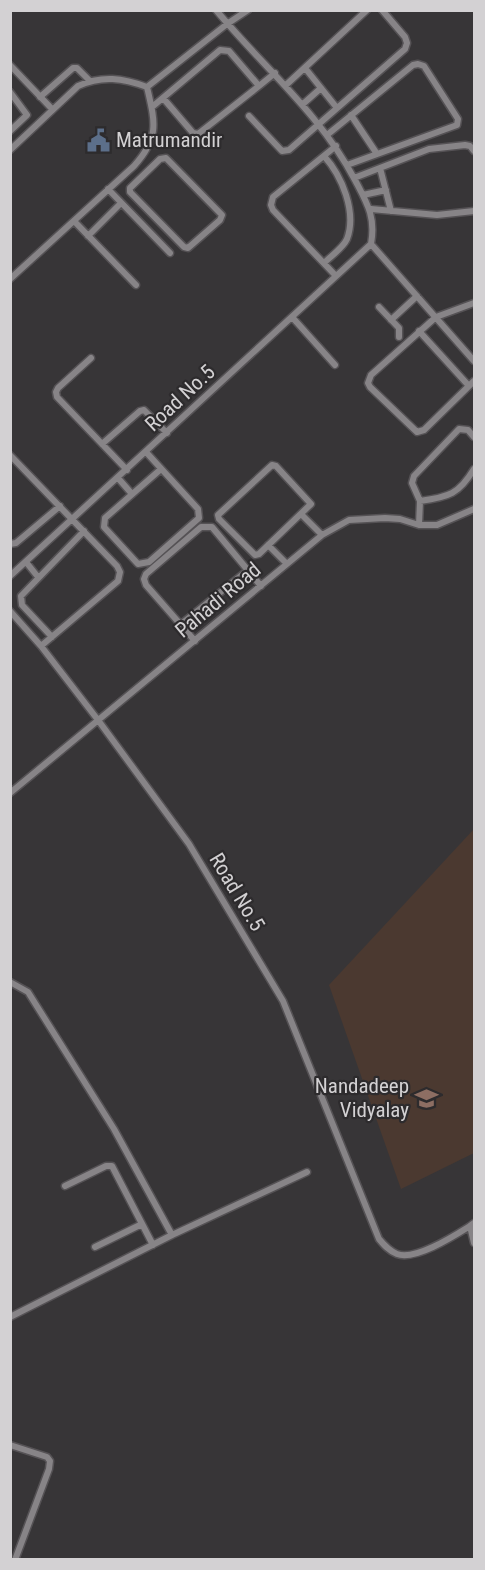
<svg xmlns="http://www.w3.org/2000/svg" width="485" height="1570" font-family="'Roboto Condensed',sans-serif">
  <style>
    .education { fill: #4b3930 }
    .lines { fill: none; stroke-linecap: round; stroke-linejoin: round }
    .minor-casing { stroke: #555255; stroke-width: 9 }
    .minor { stroke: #878487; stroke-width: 6 }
    .labels { text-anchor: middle; stroke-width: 4.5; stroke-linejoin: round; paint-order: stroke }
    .poi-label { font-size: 21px; fill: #d3d1d3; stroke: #2d2b2d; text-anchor: start }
    .street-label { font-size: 21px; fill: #d3d1d3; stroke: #2d2b2d }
  </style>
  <rect width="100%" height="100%" fill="#373537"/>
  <!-- education -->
  <path class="education" d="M474 829V1153L401 1189 329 985Z"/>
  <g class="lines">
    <defs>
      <path id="minor" d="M216 10C263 67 320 113 355 180 367 203 376 217 371 244L474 361
        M10 65 52 109
        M305 68 337 108
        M286 85 367 10
        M259 86 275 73
        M147 87 227 24 248 10
        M10 92 27 115 10 131
        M40 97 73 68H77L90 81
        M303 104 321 88
        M152 107 220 50 229 51 259 86 198 134 193 133 163 98
        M351 115 377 154
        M249 116 282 151 289 150 405 49 407 43 405 37 382 10
        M327 135 413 65 418 64 424 66 458 119 457 125 347 165
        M336 146 273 197 271 205 273 210 336 276
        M10 150 78 86C102 75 123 78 147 87
        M324 156C342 176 357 212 347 239 343 248 331 256 324 263
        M166 158 222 215 220 220 188 248 184 247 130 192V188L160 159Z
        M380 168 391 211
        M354 178 429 149 465 145 470 146 474 151
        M108 189 170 253
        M363 195 386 190
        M371 209 437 215 474 211
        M74 221 136 285
        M88 236 121 203
        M10 279 134 166C160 137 155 122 147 87
        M474 303 436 317 371 375 368 383 370 387 417 432 424 430 474 381
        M379 307 399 328V337
        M292 317 335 365
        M391 320 417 296
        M419 331 469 386
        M91 358 58 388 56 392 57 397 127 470
        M102 444 140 411 144 410 167 433
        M146 452 198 509 199 518 149 562 138 564 104 527 105 518 161 469
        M10 455 117 566 120 572 118 581 41 646
        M272 465 276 466 311 504 259 554 255 555 219 519 218 515Z
        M118 478 132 494
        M420 501C449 497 459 494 474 469
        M301 514 322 535
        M419 525 420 501 412 483 414 476 459 429 468 430 474 437
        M10 544 16 543 60 506
        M268 545 287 564
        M26 562 38 577
        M10 576 371 244
        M10 611 41 646 98 720 189 844 283 1001 379 1239C384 1245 389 1251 397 1254 415 1261 454 1236 470 1226
        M180 625 248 570
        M52 637 22 605 21 596 84 531
        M195 641 146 585 144 579 146 574 201 527H212L261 586
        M10 793 322 535 349 520 385 518 400 519 419 525H437L474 509
        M10 982 28 992 114 1129 172 1235
        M65 1186 106 1166H112L153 1245
        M474 1223 470 1226 474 1243
        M95 1247 142 1224
        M10 1317 172 1235 307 1172
        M10 1445 47 1457 50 1461 49 1469 15 1560"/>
    </defs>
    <!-- minor casing -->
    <use href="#minor" class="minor-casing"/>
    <!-- minor -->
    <use href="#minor" class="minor"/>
  </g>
  <!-- icons -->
  <defs>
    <symbol id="civic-bare" viewBox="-9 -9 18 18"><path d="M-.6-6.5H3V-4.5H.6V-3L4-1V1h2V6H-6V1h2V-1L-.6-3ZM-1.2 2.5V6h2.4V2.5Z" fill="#5c6f8a" stroke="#2d2b2d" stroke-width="2.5" paint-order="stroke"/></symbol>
    <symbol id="school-bare" viewBox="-9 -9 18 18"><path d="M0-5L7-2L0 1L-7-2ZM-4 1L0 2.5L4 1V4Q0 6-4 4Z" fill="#8d6e63" stroke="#2d2b2d" stroke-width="2.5" paint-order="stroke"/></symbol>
  </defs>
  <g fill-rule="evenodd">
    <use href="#civic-bare" x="82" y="124" width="33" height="33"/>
    <use href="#school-bare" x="410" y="1082" width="33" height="33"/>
  </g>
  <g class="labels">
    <!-- poi labels -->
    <g class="poi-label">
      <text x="116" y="147">Matrumandir</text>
      <text x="409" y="1093" text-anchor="end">Nandadeep<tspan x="409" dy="24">Vidyalay</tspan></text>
    </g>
    <!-- street labels -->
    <g class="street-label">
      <text transform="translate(180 398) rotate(-43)" y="7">Road No.5</text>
      <text transform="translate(218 600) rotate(-40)" y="7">Pahadi Road</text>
      <text transform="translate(237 892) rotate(59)" y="7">Road No.5</text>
    </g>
  </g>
  <!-- border -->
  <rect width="485" height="1570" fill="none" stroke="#d3d1d3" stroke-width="24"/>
</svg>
